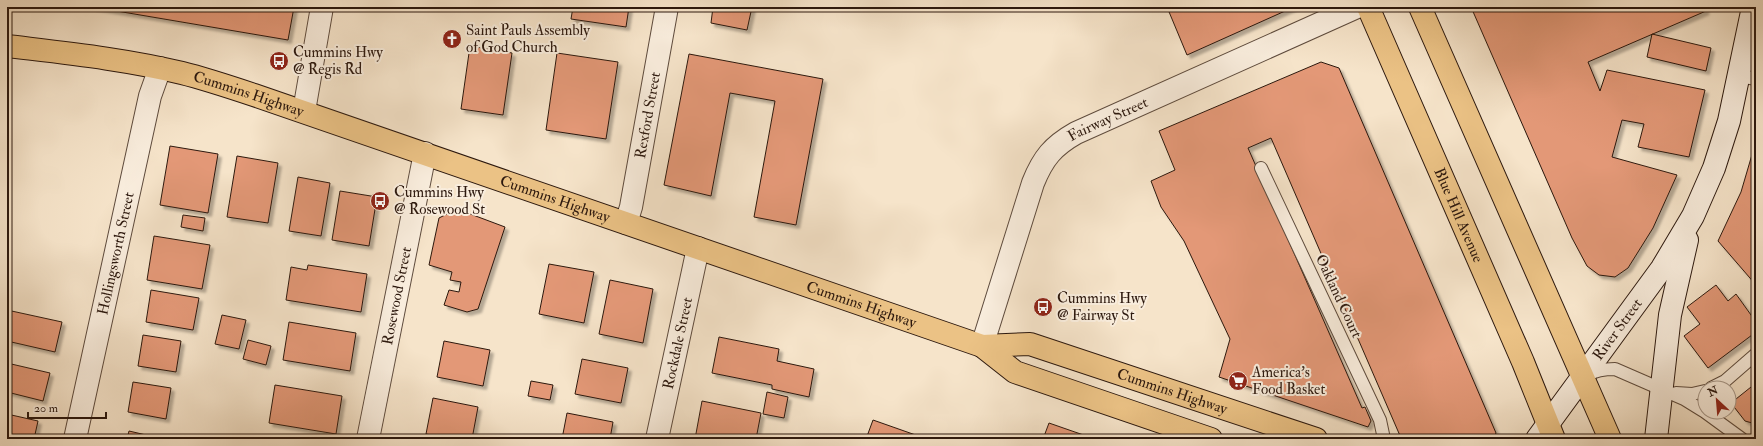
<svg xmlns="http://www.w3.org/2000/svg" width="1763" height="446" font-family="'IM FELL Double Pica',serif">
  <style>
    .building { fill: #e39877; stroke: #2c180e; filter: url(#shadow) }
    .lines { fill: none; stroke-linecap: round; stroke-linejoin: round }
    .lane-casing { stroke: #5e4b3d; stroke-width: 14 }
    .street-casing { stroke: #5e4b3d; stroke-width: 24 }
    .secondary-casing { stroke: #2c180e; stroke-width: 24 }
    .primary-casing { stroke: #2c180e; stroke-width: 24 }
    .highway-casing { stroke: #2c180e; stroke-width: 24 }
    .lane { stroke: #f9eddd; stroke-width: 12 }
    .street { stroke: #f9eddd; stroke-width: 22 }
    .secondary { stroke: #f9eddd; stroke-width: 22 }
    .primary { stroke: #ebc285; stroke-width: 22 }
    .highway { stroke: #ebc285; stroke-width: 22 }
    .labels { text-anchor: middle; stroke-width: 4; stroke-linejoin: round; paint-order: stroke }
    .poi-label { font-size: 15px; fill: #2c180e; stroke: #f9eddd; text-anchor: start }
    .street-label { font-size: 15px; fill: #2c180e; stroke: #f9eddd }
  </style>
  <defs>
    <filter id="shadow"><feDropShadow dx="3.5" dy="3.5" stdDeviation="1" flood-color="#0004"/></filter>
  </defs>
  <rect width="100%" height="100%" fill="#f6e4ca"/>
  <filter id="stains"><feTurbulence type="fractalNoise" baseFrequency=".005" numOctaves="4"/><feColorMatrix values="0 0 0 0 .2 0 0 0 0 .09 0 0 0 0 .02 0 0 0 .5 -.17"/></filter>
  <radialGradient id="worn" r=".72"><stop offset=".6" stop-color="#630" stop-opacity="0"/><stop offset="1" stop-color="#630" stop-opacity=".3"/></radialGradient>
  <!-- building -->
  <path class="building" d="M93 7H294L288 40Z
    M573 7H629L626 27 571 19Z
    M713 7H752L747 30 711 23Z
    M1167 7H1294L1187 55Z
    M1471 7H1704L1706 11 1588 62 1600 91 1607 70 1705 90 1689 157 1638 147 1644 124 1622 120 1612 157 1677 175 1653 228 1628 268 1615 277 1599 275 1587 266 1572 238Z
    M1652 34 1711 48 1706 71 1647 57Z
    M470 46 512 53 503 115 461 109Z
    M557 53 618 62 606 139 546 130Z
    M689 54 823 79 796 225 754 217 775 101 730 93 711 196 664 185Z
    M1321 62 1339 68 1496 433 1493 439 1401 438 1271 138 1248 148 1362 408 1365 407 1371 421 1368 427 1219 377 1230 339 1184 241 1161 207 1151 181 1175 170 1159 131Z
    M1756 141V285L1718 241 1741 192Z
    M170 146 218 154 208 213 160 205Z
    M237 156 278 163 268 223 227 217Z
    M298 177 330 183 321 236 289 231Z
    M340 191 377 197 369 246 332 240Z
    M457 209 505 227 478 309 467 312 444 305 449 290 459 292 461 282 450 280 452 272 429 265 439 218Z
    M183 215 205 218 203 231 181 227Z
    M154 236 210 245 202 289 147 280Z
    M549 264 594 272 584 323 539 314Z
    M308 265 367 274 361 312 286 300 291 267 307 270Z
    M610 280 653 289 643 343 599 334Z
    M1716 285 1728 301 1736 294 1756 322V332L1708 368 1684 336 1700 324 1687 307Z
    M151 290 199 298 193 330 146 322Z
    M7 310 62 322 55 352 7 341Z
    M222 315 246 320 239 349 215 344Z
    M289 322 356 333 350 371 283 360Z
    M143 335 181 341 176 372 138 366Z
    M719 337 779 349 777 361 814 369 809 397 772 389V385L712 373Z
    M248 340 271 346 266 365 243 359Z
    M444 341 490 350 483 386 437 377Z
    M582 359 628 368 621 403 575 394Z
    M7 363 50 373 43 401 7 392Z
    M531 381 553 385 550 400 528 396Z
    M133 382 171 388 166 419 128 412Z
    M1756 383V424L1745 421 1731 403Z
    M275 385 342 396 336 434 269 423Z
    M767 392 788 397 784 418 763 414Z
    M433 398 478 407 472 439H453L426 434Z
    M702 401 761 413 756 439H695Z
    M567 413 613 422 610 439H562Z
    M7 414 38 421 34 439H18L7 437Z
    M873 420 927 439H866Z
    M1049 423 1095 439H1043Z
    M129 431 159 438V439H127Z"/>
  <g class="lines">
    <defs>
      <path id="lane" d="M1739 76 1756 79
        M1261 168 1380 420 1384 439
        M1587 375C1596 370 1605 369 1615 369L1684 399 1705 412
        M1711 388 1725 381 1756 354
        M1676 393 1692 394 1705 391
        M1705 412 1742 439"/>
      <g id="street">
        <path d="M304 111 322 7"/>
        <path id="s1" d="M626 223 631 207 667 7"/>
        <path id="s2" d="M982 346 1033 183C1043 158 1053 146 1076 133L1357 7"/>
        <path id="s3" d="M75 439 150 96 160 68"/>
        <path id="s4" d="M368 439 425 153"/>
        <path id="s5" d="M657 439 698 248"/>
      </g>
      <g id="secondary">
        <path id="s6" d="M1537 439 1662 268 1693 216 1714 168 1729 121 1753 7"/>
        <path d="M1656 439 1670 315 1687 240"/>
      </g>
      <g id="primary">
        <path id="s7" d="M7 46C65 53 125 59 182 73 206 79 230 87 254 95L982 346 1015 372 1211 439"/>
        <path id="s8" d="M982 346 1030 344 1316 439"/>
      </g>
      <g id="highway">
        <path id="s9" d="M1368 7 1523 362 1554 439"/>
        <path d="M1420 7 1610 439"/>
      </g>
    </defs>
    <!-- lane casing -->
    <use href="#lane" class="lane-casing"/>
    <!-- street casing -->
    <use href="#street" class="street-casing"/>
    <!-- secondary casing -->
    <use href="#secondary" class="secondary-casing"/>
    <!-- primary casing -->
    <use href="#primary" class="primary-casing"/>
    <!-- highway casing -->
    <use href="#highway" class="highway-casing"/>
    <!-- lane -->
    <use href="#lane" class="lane"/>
    <!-- street -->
    <use href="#street" class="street"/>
    <!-- secondary -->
    <use href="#secondary" class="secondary"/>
    <!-- primary -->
    <use href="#primary" class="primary"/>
    <!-- highway -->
    <use href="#highway" class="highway"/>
  </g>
  <!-- icons -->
  <defs>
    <symbol id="church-disc" viewBox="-11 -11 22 22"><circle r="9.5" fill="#8f2418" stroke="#f9eddd"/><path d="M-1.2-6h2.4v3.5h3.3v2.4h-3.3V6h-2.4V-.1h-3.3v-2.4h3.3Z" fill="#fff"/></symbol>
    <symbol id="bus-disc" viewBox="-11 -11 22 22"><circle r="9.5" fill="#8f2418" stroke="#f9eddd"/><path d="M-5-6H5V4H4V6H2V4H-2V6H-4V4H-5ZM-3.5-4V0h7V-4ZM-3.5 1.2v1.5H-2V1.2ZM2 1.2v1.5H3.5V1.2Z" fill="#fff"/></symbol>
    <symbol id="supermarket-disc" viewBox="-11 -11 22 22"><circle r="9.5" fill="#8f2418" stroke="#f9eddd"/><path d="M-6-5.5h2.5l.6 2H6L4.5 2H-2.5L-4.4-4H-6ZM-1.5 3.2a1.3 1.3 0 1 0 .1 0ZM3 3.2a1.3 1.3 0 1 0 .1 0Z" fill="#fff"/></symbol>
  </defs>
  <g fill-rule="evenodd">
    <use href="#church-disc" x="441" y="28" width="22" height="22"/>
    <use href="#bus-disc" x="268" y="50" width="22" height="22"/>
    <use href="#bus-disc" x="369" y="190" width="22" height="22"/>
    <use href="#bus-disc" x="1032" y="296" width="22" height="22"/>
    <use href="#supermarket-disc" x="1227" y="370" width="22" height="22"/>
  </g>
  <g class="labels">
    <!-- poi labels -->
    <g class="poi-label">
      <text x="466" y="35">Saint Pauls Assembly<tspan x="466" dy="17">of God Church</tspan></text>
      <text x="293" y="57">Cummins Hwy<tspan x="293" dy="17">@ Regis Rd</tspan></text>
      <text x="394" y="197">Cummins Hwy<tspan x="394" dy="17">@ Rosewood St</tspan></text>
      <text x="1057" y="303">Cummins Hwy<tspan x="1057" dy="17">@ Fairway St</tspan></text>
      <text x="1252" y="377">America's<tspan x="1252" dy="17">Food Basket</tspan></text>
    </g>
    <!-- street labels -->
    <g class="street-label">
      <text dy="5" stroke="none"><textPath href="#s7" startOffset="247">Cummins Highway</textPath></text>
      <text dy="5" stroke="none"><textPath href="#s1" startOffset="110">Rexford Street</textPath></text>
      <text dy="5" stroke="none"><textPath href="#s2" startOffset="273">Fairway Street</textPath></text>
      <text dy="5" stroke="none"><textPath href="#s7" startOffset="571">Cummins Highway</textPath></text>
      <text dy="5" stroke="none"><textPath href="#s9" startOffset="227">Blue Hill Avenue</textPath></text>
      <text dy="5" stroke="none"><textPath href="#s3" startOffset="190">Hollingsworth Street</textPath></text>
      <text dy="5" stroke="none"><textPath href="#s4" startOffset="146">Rosewood Street</textPath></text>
      <text transform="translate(1339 296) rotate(65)" y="5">Oakland Court</text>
      <text dy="5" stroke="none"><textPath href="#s7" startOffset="895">Cummins Highway</textPath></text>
      <text dy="5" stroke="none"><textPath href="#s6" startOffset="136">River Street</textPath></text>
      <text dy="5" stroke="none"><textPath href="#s5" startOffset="98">Rockdale Street</textPath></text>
      <text dy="5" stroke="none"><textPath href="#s8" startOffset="198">Cummins Highway</textPath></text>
    </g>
  </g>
  <!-- margin -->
  <rect width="1763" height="446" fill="none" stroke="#f6e4ca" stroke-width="24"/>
  <rect x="8" y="8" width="1747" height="430" fill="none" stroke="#2c180e" stroke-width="2"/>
  <rect x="12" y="12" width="1739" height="422" fill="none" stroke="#2c180e"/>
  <!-- north arrow -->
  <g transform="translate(1717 400) rotate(334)"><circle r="19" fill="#f9eddd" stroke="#a7988a"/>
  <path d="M0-3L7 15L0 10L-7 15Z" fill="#8f2418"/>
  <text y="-6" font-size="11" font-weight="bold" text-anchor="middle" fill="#2c180e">N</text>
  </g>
  <!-- scale -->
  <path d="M28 412v6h78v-6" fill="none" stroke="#2c180e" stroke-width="2"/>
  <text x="34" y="412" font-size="12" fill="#2c180e" stroke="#f9eddd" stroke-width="3" paint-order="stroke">20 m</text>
  <rect width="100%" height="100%" filter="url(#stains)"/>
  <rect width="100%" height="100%" fill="url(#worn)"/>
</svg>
